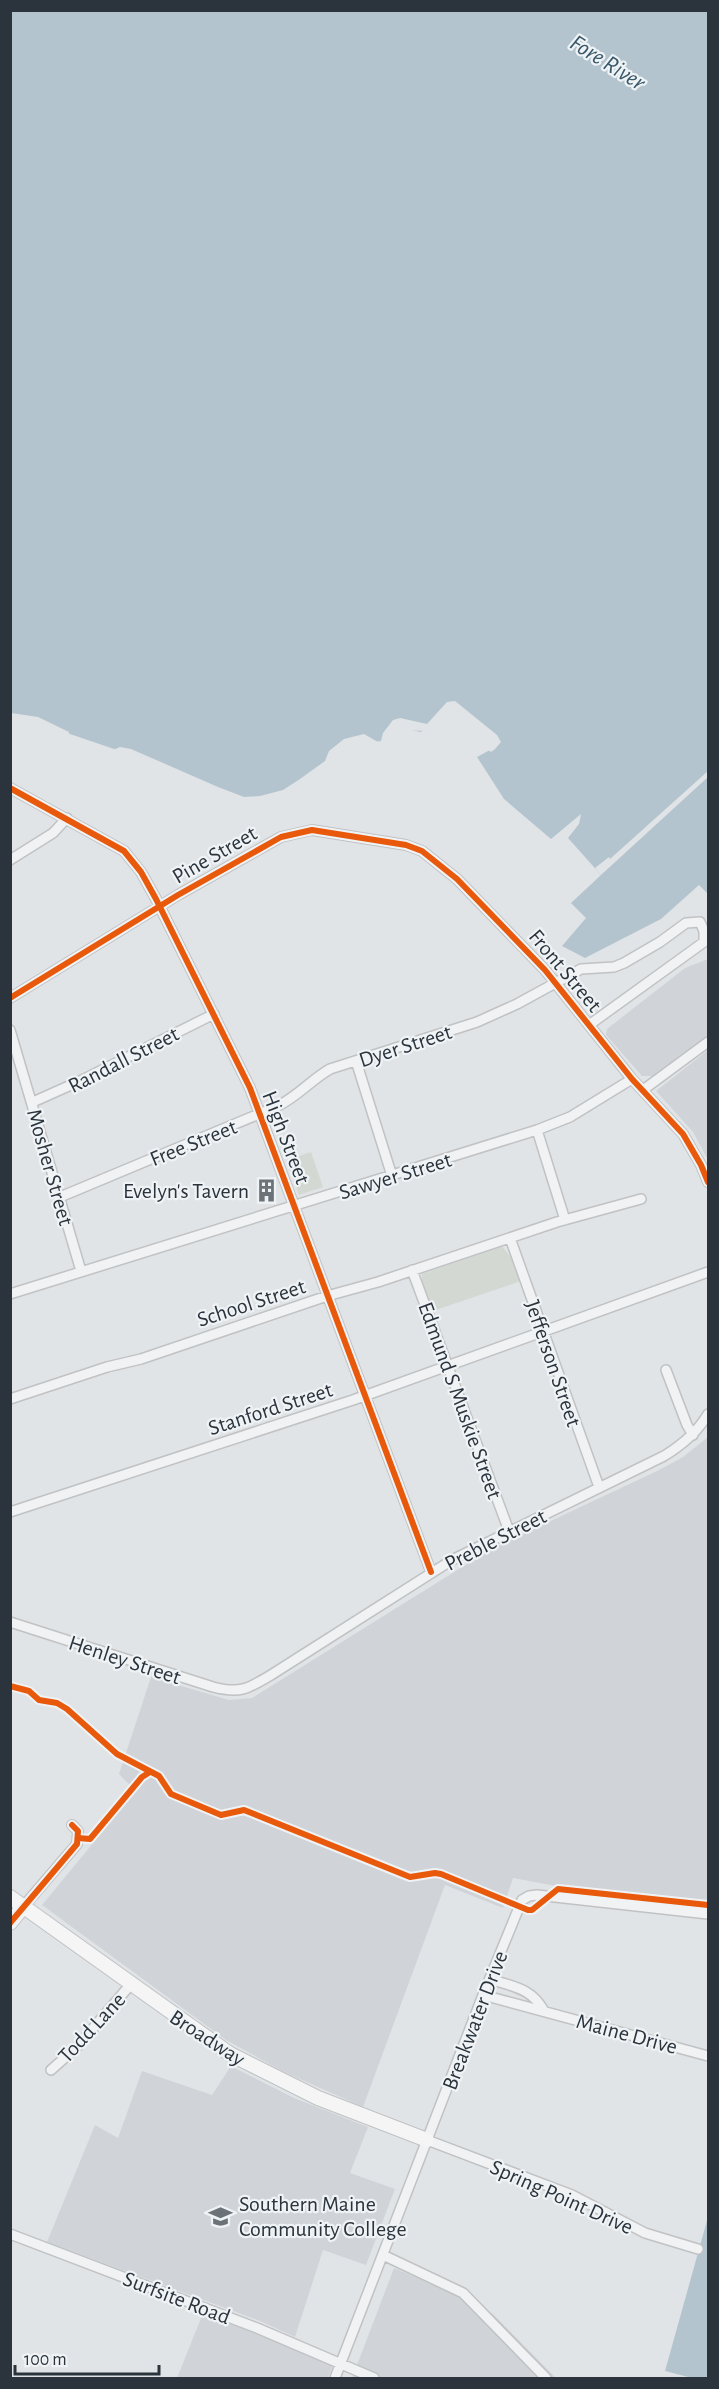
<svg xmlns="http://www.w3.org/2000/svg" width="719" height="2389" font-family="'Alegreya Sans',sans-serif">
  <style>
    .built { fill: #d0d4d9 }
    .green { fill: #d3d9d2 }
    .water { fill: #b3c4ce }
    .pier { fill: #e1e4e6 }
    .lines { fill: none; stroke-linecap: round; stroke-linejoin: round }
    .street-casing { stroke: #c0c2c4; stroke-width: 12 }
    .secondary-casing { stroke: #c0c2c4; stroke-width: 16 }
    .street { stroke: #f0f2f3; stroke-width: 9 }
    .secondary { stroke: #f5f5f6; stroke-width: 14 }
    .cycleway-casing { stroke: #eff3f5; stroke-width: 10 }
    .cycleway { stroke: #e8590c; stroke-width: 6 }
    .labels { text-anchor: middle; stroke-width: 4.5; stroke-linejoin: round; paint-order: stroke }
    .street-label { font-size: 22px; fill: #2b343d; stroke: #eff3f5 }
    .poi-label { font-size: 22px; fill: #2b343d; stroke: #eff3f5; text-anchor: end }
    .water-label { font-size: 24px; font-style: italic; fill: #39586c; stroke: #eff3f5 }
  </style>
  <rect width="100%" height="100%" fill="#e1e4e6"/>
  <!-- built -->
  <path class="built" d="M708 959V1036L656 1076H642L606 1035 607 1029 685 968Z
    M708 1050V1160L693 1132 656 1091Z
    M708 1437V1902L556 1886 513 1878 503 1908 445 1885 363 2107 284 2072 226 2040 42 1905 136 1791 119 1774 151 1677 229 1700 252 1698 491 1549 657 1471 683 1457Z
    M231 2066 294 2098 368 2127 350 2173 395 2189 366 2265 323 2250 295 2337 260 2321 47 2242 95 2125 118 2138 142 2071 212 2095Z
    M394 2268 460 2296 493 2314 556 2378H352Z
    M203 2313 327 2361 332 2367 328 2378H177Z"/>
  <!-- green -->
  <path class="green" d="M311 1152 323 1187 299 1195 287 1160Z
    M502 1246 512 1259 521 1281 433 1311 421 1284 422 1274Z"/>
  <!-- water -->
  <path class="water" d="M10 11H708V894L699 885 661 919 585 958 562 946 586 918 571 903 601 875 568 838 579 824 581 814 551 839 504 799 477 757 490 750 496 743 452 706 421 732 402 728 392 730 387 741 354 743 279 796 246 801 173 769 11 714Z
    M708 2217V2378H692L665 2371Z"/>
  <!-- pier -->
  <path class="pier" d="M455 701 497 735 501 742 495 749 491 752 487 749 491 743 458 711 452 710 427 731 400 730 394 732 389 742 378 749 355 746 331 766 280 798 262 804 245 803 205 788 172 771 111 751 120 747 131 749 218 787 244 797 260 796 283 790 300 779 325 761 329 751 344 739 364 734 378 742 381 741 383 733 393 720 400 718 427 724 447 702Z
    M11 713 38 717 69 732V737L38 725 10 718Z
    M708 771V777L601 875 595 868 609 857 610 859Z"/>
  <g class="lines">
    <defs>
      <path id="street" d="M10 788 124 851 141 872 156 899 250 1088 431 1572
        M10 860 53 833 67 818
        M10 998 178 895 281 837 312 830 406 845 422 851 457 879 545 970 632 1079 683 1134 701 1165 708 1182
        M10 1030 81 1271
        M356 1061 392 1176
        M643 1090 708 1042
        M33 1102 82 1080 214 1014
        M537 1130 565 1220
        M60 1197 278 1106C298 1096 311 1080 330 1069L477 1022 517 1004 581 969 614 967 624 963 660 942 686 923 700 922 704 931V942L589 1025
        M510 1238 599 1487
        M412 1270 509 1531
        M10 1294 537 1130 570 1117 632 1079
        M666 1370 687 1425 693 1435
        M10 1399 107 1367 141 1359 327 1296 378 1282 557 1222 641 1199
        M10 1512 353 1400 708 1272
        M10 1622 213 1687C240 1694 248 1689 271 1675L452 1560 664 1456C682 1445 697 1433 708 1414
        M23 1907 77 1844 78 1831 72 1825
        M490 1979C514 1987 531 1988 544 2011
        M483 1995 708 2056
        M51 2070 78 2046 131 1984
        M427 2140 572 2195 645 2233 698 2249
        M10 2234 257 2328 374 2378
        M383 2255 463 2293 546 2378
        M335 2378 483 1995 522 1900 529 1896 537 1895 708 1914"/>
      <path id="secondary" d="M10 1897 230 2054 318 2098 427 2140
        M10 1923 23 1907"/>
    </defs>
    <!-- street casing -->
    <use href="#street" class="street-casing"/>
    <!-- secondary casing -->
    <use href="#secondary" class="secondary-casing"/>
    <!-- street -->
    <use href="#street" class="street"/>
    <!-- secondary -->
    <use href="#secondary" class="secondary"/>
    <defs>
      <path id="cycleway" d="M10 788 124 851 141 872 156 899 250 1088 431 1572
        M10 998 178 895 281 837 312 830 406 845 422 851 457 879 545 970 632 1079 683 1134 701 1165 708 1182
        M10 1686 29 1691 39 1700 57 1703 67 1709 117 1754 159 1776 171 1794 221 1815 244 1810 410 1877 435 1873 441 1874 528 1910H532L558 1889 708 1905
        M78 1838 90 1839 142 1777 150 1772
        M10 1923 77 1844 78 1831 72 1825"/>
    </defs>
    <!-- cycleway casing -->
    <use href="#cycleway" class="cycleway-casing"/>
    <!-- cycleway -->
    <use href="#cycleway" class="cycleway"/>
  </g>
  <!-- icons -->
  <defs>
    <symbol id="building-bare" viewBox="-9 -9 18 18"><path d="M-4-6H4V6H1V3H-1V6H-4ZM-2.5-4.3h1.7v1.8h-1.7ZM.8-4.3h1.7v1.8H.8ZM-2.5-1h1.7V.8h-1.7ZM.8-1h1.7V.8H.8Z" fill="#6b7278" stroke="#eff3f5" stroke-width="2.5" paint-order="stroke"/></symbol>
    <symbol id="university-bare" viewBox="-9 -9 18 18"><path d="M0-5L7-2L0 1L-7-2ZM-4 1L0 2.5L4 1V4Q0 6-4 4Z" fill="#6b7278" stroke="#eff3f5" stroke-width="2.5" paint-order="stroke"/></symbol>
  </defs>
  <g fill-rule="evenodd">
    <use href="#building-bare" x="250" y="1174" width="33" height="33"/>
    <use href="#university-bare" x="204" y="2200" width="33" height="33"/>
  </g>
  <g class="labels">
    <!-- street labels -->
    <g class="street-label">
      <text transform="translate(214 854) rotate(-30)" y="8">Pine Street</text>
      <text transform="translate(566 970) rotate(50)" y="8">Front Street</text>
      <text transform="translate(405 1045) rotate(-18)" y="8">Dyer Street</text>
      <text transform="translate(123 1059) rotate(-27)" y="8">Randall Street</text>
      <text transform="translate(287 1137) rotate(69)" y="8">High Street</text>
      <text transform="translate(193 1142) rotate(-22)" y="8">Free Street</text>
      <text transform="translate(51 1167) rotate(74)" y="8">Mosher Street</text>
      <text transform="translate(395 1175) rotate(-17)" y="8">Sawyer Street</text>
      <text transform="translate(251 1302) rotate(-18)" y="8">School Street</text>
      <text transform="translate(554 1363) rotate(71)" y="8">Jefferson Street</text>
      <text transform="translate(461 1400) rotate(70)" y="8">Edmund S Muskie Street</text>
      <text transform="translate(270 1408) rotate(-18)" y="8">Stanford Street</text>
      <text transform="translate(495 1539) rotate(-27)" y="8">Preble Street</text>
      <text transform="translate(125 1659) rotate(18)" y="8">Henley Street</text>
      <text transform="translate(474 2020) rotate(-69)" y="8">Breakwater Drive</text>
      <text transform="translate(91 2027) rotate(-47)" y="8">Todd Lane</text>
      <text transform="translate(627 2033) rotate(15)" y="8">Maine Drive</text>
      <text transform="translate(208 2037) rotate(33)" y="8">Broadway</text>
      <text transform="translate(562 2196) rotate(24)" y="8">Spring Point Drive</text>
      <text transform="translate(177 2297) rotate(21)" y="8">Surfsite Road</text>
    </g>
    <!-- poi labels -->
    <g class="poi-label">
      <text x="249" y="1198">Evelyn's Tavern</text>
      <text x="239" y="2211" text-anchor="start">Southern Maine<tspan x="239" dy="25">Community College</tspan></text>
    </g>
    <!-- water labels -->
    <g class="water-label">
      <text transform="translate(608 62) rotate(32)" y="8">Fore River</text>
    </g>
  </g>
  <!-- border -->
  <rect width="719" height="2389" fill="none" stroke="#2b343d" stroke-width="24"/>
  <!-- scale -->
  <path d="M15 2365v9h144v-9" fill="none" stroke="#2b343d" stroke-width="3"/>
  <text x="24" y="2365" font-size="18" fill="#2b343d" stroke="#eff3f5" stroke-width="4.5" paint-order="stroke">100 m</text>
</svg>
